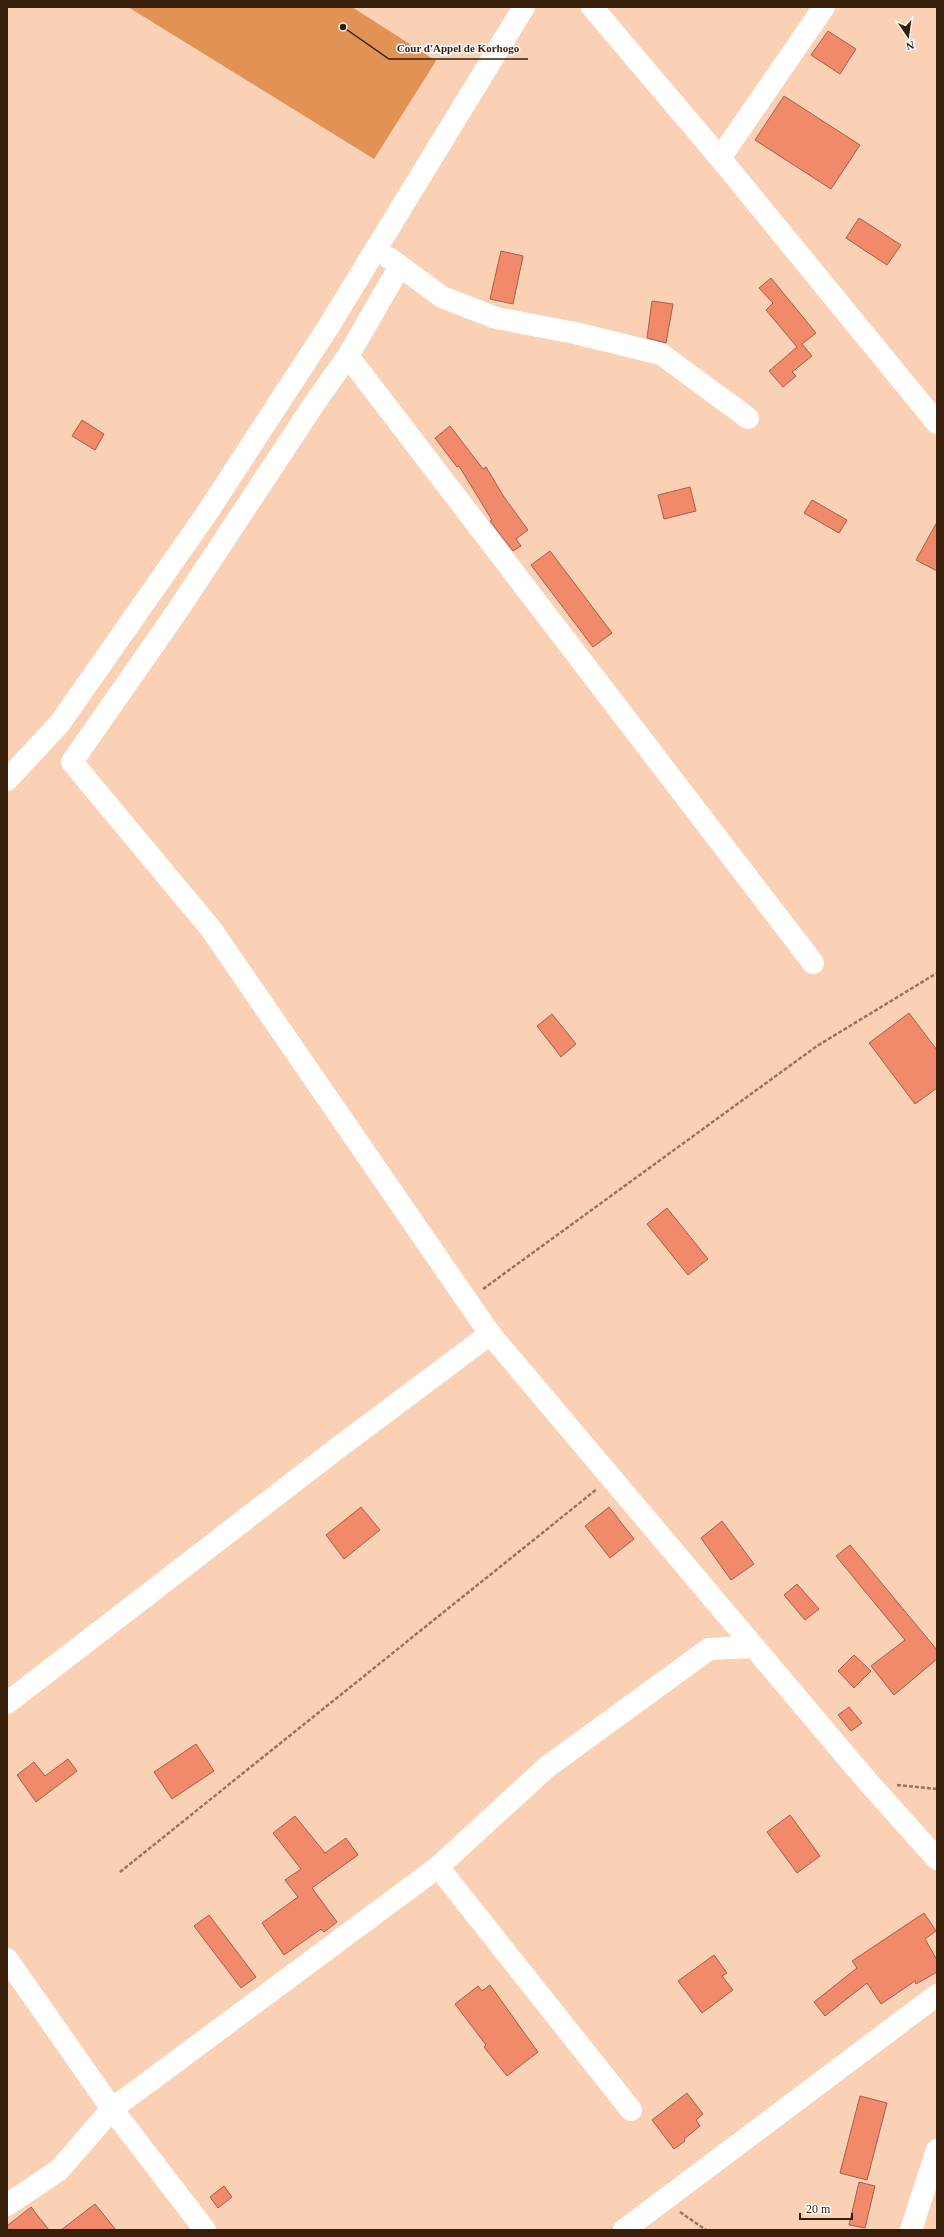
<svg xmlns="http://www.w3.org/2000/svg" width="944" height="2237" font-family="'Times New Roman',serif">
  <style>
    .green { fill: #e29254 }
    .building { fill: #f1896b; stroke: #a75e49 }
    .lines { fill: none; stroke-linecap: round; stroke-linejoin: round }
    .path { stroke: #96755c; stroke-width: 2.5; stroke-dasharray: 4 2; stroke-linecap: butt }
    .minor { stroke: #fff; stroke-width: 22 }
    .leader { fill: none; stroke: #371e09; stroke-width: 1.5 }
    .callout-dot { fill: #371e09; stroke: #fbfbfb; stroke-width: 1.5 }
    .callout-label { font-size: 11px; text-anchor: middle; font-weight: bold; fill: #371e09; stroke: #fbfbfb; stroke-width: 3; stroke-linejoin: round; paint-order: stroke }
  </style>
  <rect width="100%" height="100%" fill="#fad1b4"/>
  <!-- green -->
  <path class="green" d="M128 7H352L436 61 374 159Z"/>
  <!-- building -->
  <path class="building" d="M828 31 856 49 840 74 811 55Z
    M784 96 860 145 831 189 755 140Z
    M859 218 901 245 887 265 846 238Z
    M501 251 523 256 513 304 490 299Z
    M771 278 816 333 802 344 812 356 792 372 796 376 783 387 769 371 797 347 766 310 773 303 759 288Z
    M652 301 673 304 666 343 647 338Z
    M82 420 104 434 95 450 72 436Z
    M450 426 483 469 486 467 504 497 528 530 516 539 521 546 513 551 490 521 492 520 459 466 457 467 435 438Z
    M690 487 696 511 664 519 658 495Z
    M812 500 847 520 839 533 804 513Z
    M937 522V571L916 560Z
    M550 551 612 633 593 647 531 565Z
    M909 1013 937 1050V1088L915 1104 869 1043Z
    M552 1014 576 1044 561 1057 537 1026Z
    M667 1208 708 1259 688 1275 647 1224Z
    M361 1507 380 1530 344 1559 326 1535Z
    M609 1507 634 1539 610 1558 585 1526Z
    M722 1521 754 1564 731 1580 701 1538Z
    M850 1545 937 1650V1659L894 1695 871 1666 905 1640 836 1556Z
    M797 1584 819 1609 805 1620 784 1595Z
    M854 1655 871 1671 854 1688 838 1671Z
    M849 1707 862 1723 851 1731 838 1715Z
    M196 1744 214 1771 172 1799 154 1772Z
    M68 1759 77 1771 36 1802 17 1775 34 1762 45 1776Z
    M790 1815 820 1856 797 1873 767 1832Z
    M295 1816 325 1853 346 1838 358 1855 312 1888 337 1922 324 1932 321 1929 284 1955 262 1923 298 1897 285 1880 301 1869 273 1833Z
    M924 1913 936 1931 925 1939 937 1960V1972L916 1984 915 1981 881 2004 867 1983 825 2016 814 2002 857 1968 852 1961Z
    M209 1915 256 1977 241 1988 194 1926Z
    M714 1955 727 1973 722 1976 733 1990 702 2013 678 1981Z
    M490 1985 538 2052 507 2076 484 2047 486 2045 455 2004 478 1986 482 1991Z
    M687 2093 703 2114 696 2120 700 2126 684 2139 685 2141 674 2149 652 2120Z
    M860 2096 887 2103 867 2180 840 2173Z
    M859 2182 875 2186 865 2228 849 2225Z
    M224 2186 232 2197 218 2208 210 2197Z
    M95 2204 116 2230H61Z
    M31 2207 49 2230H7V2226Z"/>
  <g class="lines">
    <!-- path -->
    <path class="path" d="M483 1289 817 1046 937 973
      M897 1785 937 1789
      M120 1872 597 1489
      M680 2212 706 2230"/>
    <!-- minor -->
    <path class="minor" d="M592 7 720 158 937 423
      M720 158 824 7
      M389 258 442 297 496 318 575 333 661 354 748 418
      M400 266 348 356 316 401 178 610 72 762 211 929 490 1334 868 1782 937 1859
      M348 356 813 963
      M7 780 60 723 205 516 327 329 524 7
      M7 1703 339 1447 490 1334
      M438 1867 631 2110
      M7 1959 112 2109 205 2230
      M7 2205 59 2170 112 2109 438 1867 547 1767 709 1649 754 1647
      M624 2230 937 1995
      M911 2230 937 2150"/>
  </g>
  <!-- callouts -->
  <path class="leader" d="M343 27L389 59H528"/>
  <circle class="callout-dot" cx="343" cy="27" r="4"/>
  <g class="callout-label">
    <text x="458" y="52">Cour d'Appel de Korhogo</text>
  </g>
  <!-- border -->
  <rect width="944" height="2237" fill="none" stroke="#371e09" stroke-width="16"/>
  <!-- north arrow -->
  <g transform="translate(908 36) rotate(167)" stroke="#fbfbfb" stroke-width="3" paint-order="stroke">
  <path d="M0-3L7 15L0 10L-7 15Z" fill="#371e09"/>
  <text y="-6" font-size="11" font-weight="bold" text-anchor="middle" fill="#371e09">N</text>
  </g>
  <!-- scale -->
  <path d="M800 2213v6h52v-6" fill="none" stroke="#371e09" stroke-width="2"/>
  <text x="806" y="2213" font-size="12" fill="#371e09" stroke="#fbfbfb" stroke-width="3" paint-order="stroke">20 m</text>
</svg>
